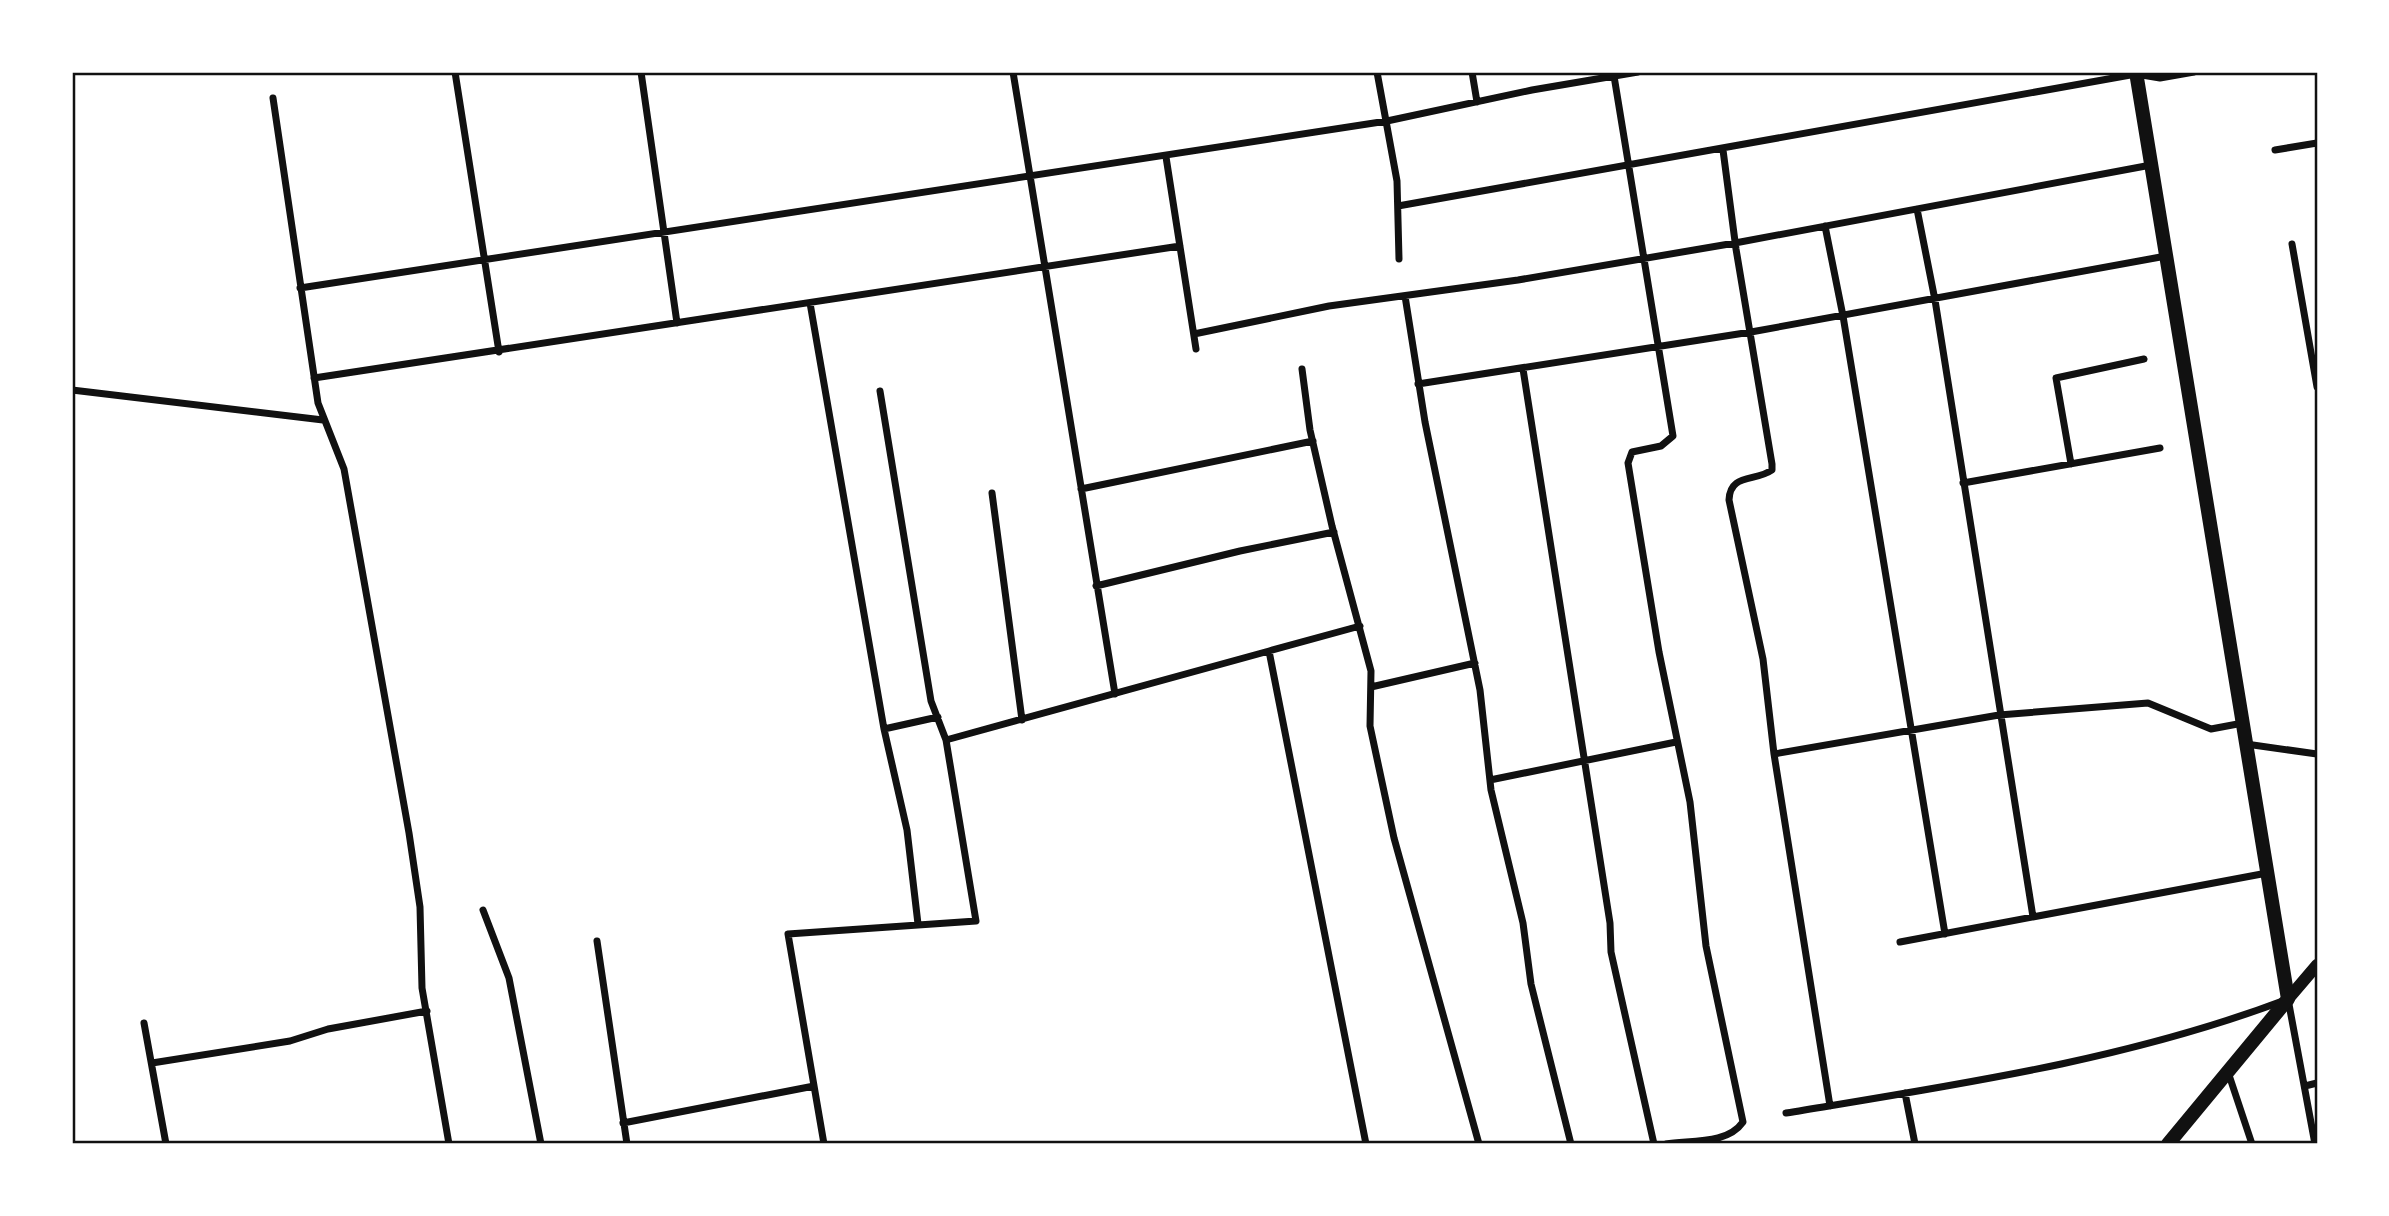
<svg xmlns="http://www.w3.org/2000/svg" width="2389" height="1216" font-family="Helvetica,sans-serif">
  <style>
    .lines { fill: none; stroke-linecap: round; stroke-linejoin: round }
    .minor { stroke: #111; stroke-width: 7 }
    .tertiary { stroke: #111; stroke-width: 12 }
    .secondary { stroke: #111; stroke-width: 14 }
    .neatline { fill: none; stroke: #111; stroke-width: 2.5 }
  </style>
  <rect width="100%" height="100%" fill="#fff"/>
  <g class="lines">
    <!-- minor -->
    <path class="minor" d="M455 72 499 352
      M641 72 677 323
      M1013 72 1115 694
      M1377 72 1397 181 1399 259
      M1472 72 1477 102
      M1614 76 1673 436 1661 446 1632 452 1628 463 1659 652 1690 802 1706 946 1743 1122C1727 1145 1690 1140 1666 1144
      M273 98 318 403 344 469 409 833 420 907 422 988 449 1144
      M1723 150 1736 249 1772 464V470C1755 482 1730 473 1729 500L1763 659 1774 754 1830 1106
      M2275 150 2317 143
      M1166 157 1196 349
      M1398 206 2136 74 2160 78 2194 72
      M1917 209 1935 300 2033 917
      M1825 226 1843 316 1945 934
      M2292 244 2317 387
      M300 288 1387 121 1532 90 1638 72
      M1405 296 1425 422 1480 690 1491 790 1523 923 1531 984 1571 1144
      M810 303 884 729 907 830 918 924
      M1194 334 1329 306 1518 280 1735 243 2151 165
      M1302 369 1310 430 1332 526 1371 671 1370 726 1394 838 1479 1144
      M1523 369 1610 923 1611 952 1654 1144
      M314 378 1180 246
      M1418 384 1751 332 2166 256
      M72 390 323 420
      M880 391 931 701 946 740
      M2071 464 2056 378 2144 359
      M1963 483 2160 448
      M1081 489 1313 441
      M992 493 1022 720
      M1096 586 1240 551 1334 532
      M1269 651 1360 626
      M1371 687 1475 663
      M884 729 938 717
      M2246 744 2317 754
      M1774 754 1999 715 2148 703 2211 729 2243 723
      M1490 780 1676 742
      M483 910 509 978 541 1144
      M597 941 627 1144
      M1900 942 2267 873
      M144 1023 166 1144
      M152 1063 290 1041 328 1029 427 1011
      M2228 1072 2252 1144
      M2305 1086 2317 1083
      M1905 1093 1915 1144
      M1786 1113C1955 1085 2128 1060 2288 999L2315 1144
      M623 1123 814 1086
      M824 1144 788 934 976 921 946 740 1269 651 1366 1144"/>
    <!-- tertiary -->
    <path class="tertiary" d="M2288 999 2317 965"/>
    <!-- secondary -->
    <path class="secondary" d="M2136 72 2288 999 2168 1144"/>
  </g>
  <!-- border -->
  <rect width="2389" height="1216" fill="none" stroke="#ffffff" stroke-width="147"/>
  <rect x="74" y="74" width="2242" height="1068" class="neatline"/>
</svg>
